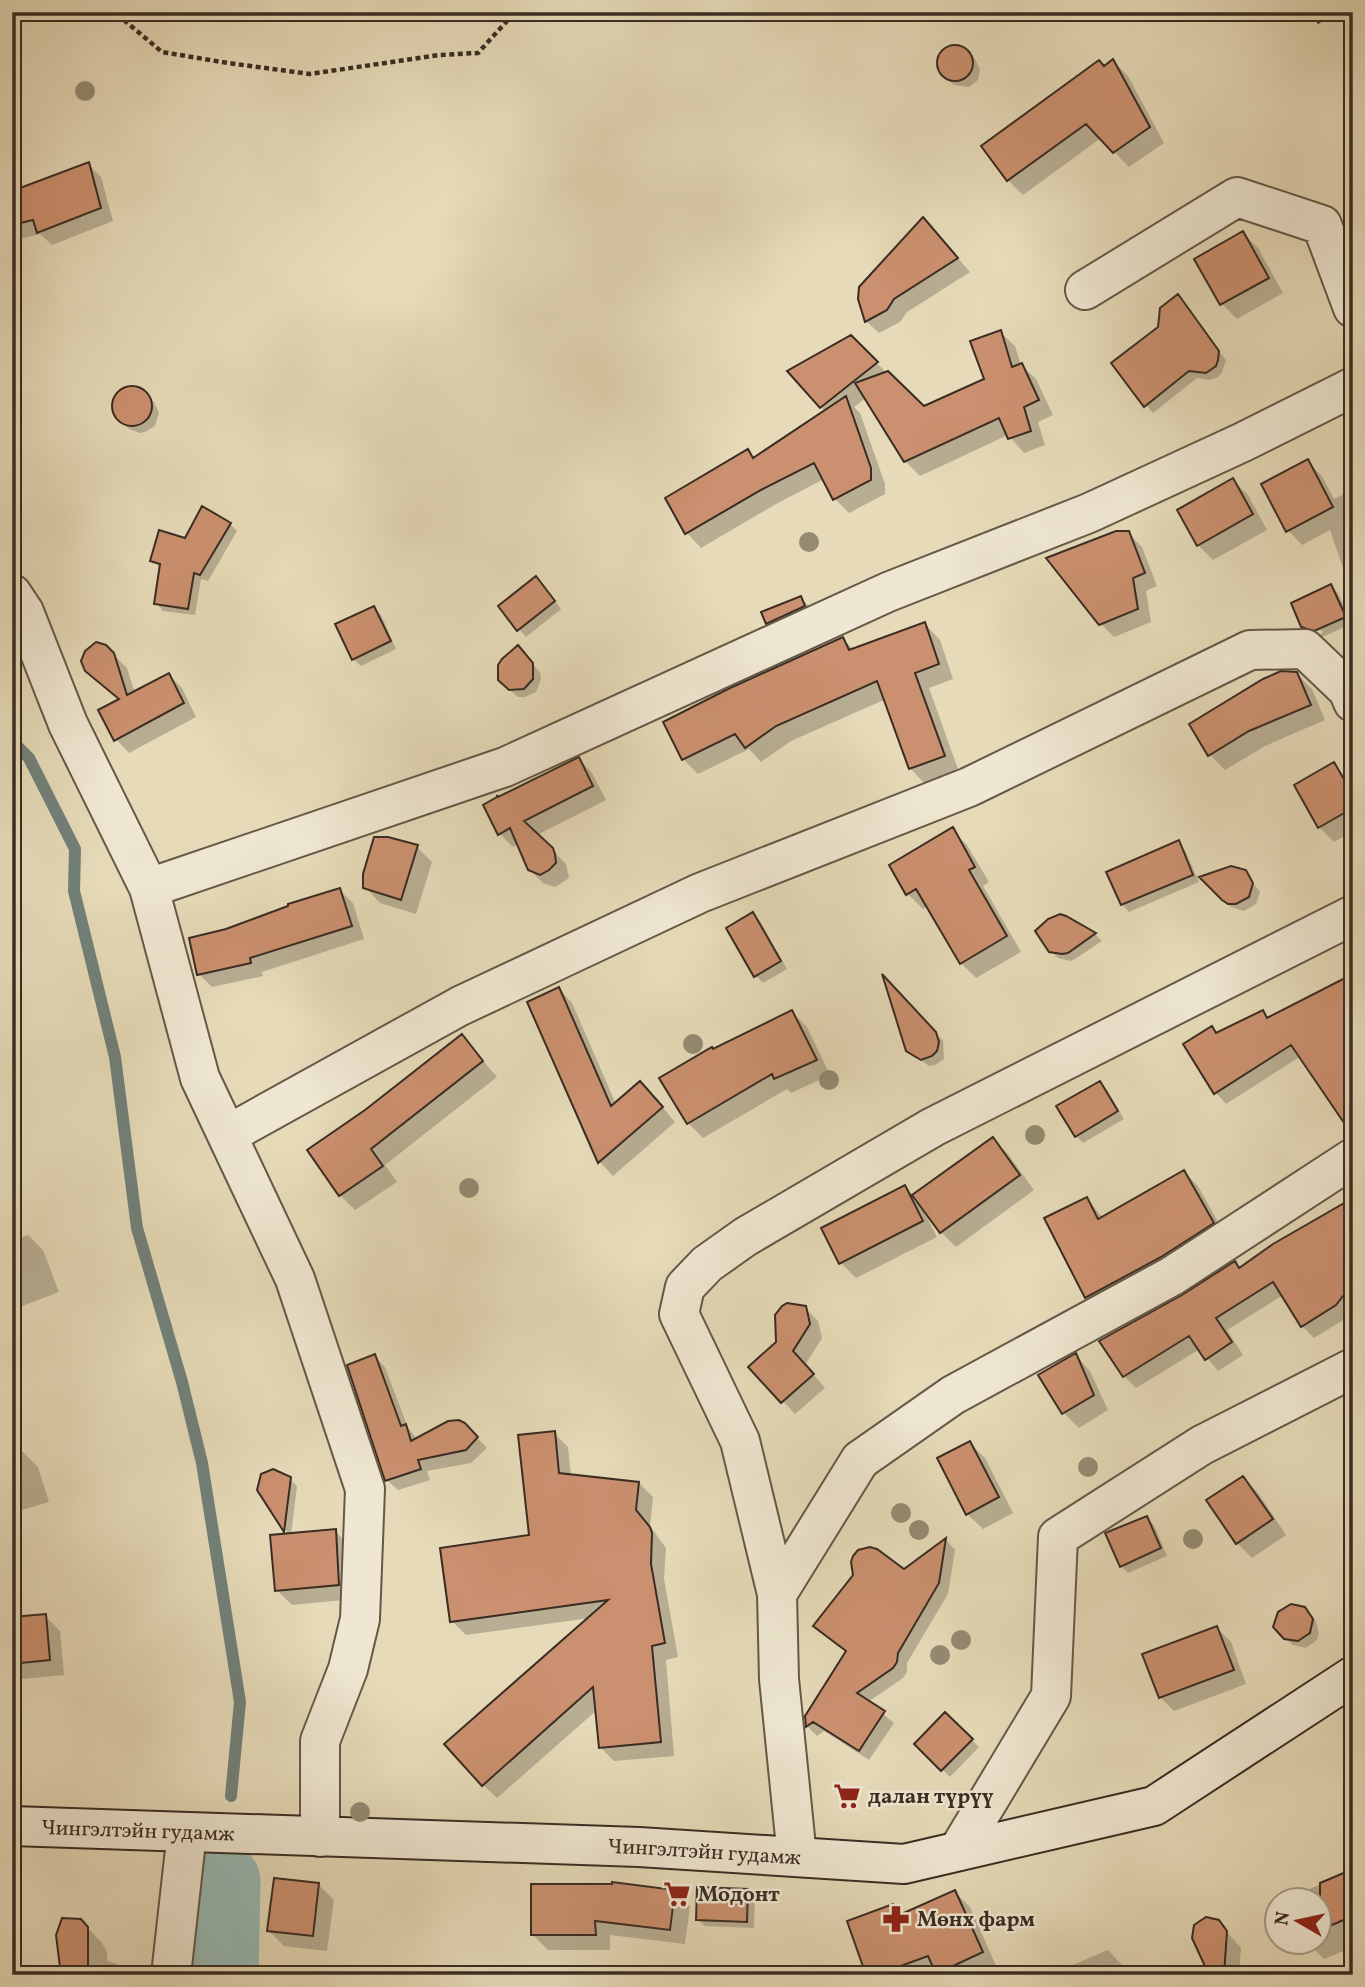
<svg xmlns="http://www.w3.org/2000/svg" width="1365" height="1987" font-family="Vollkorn,serif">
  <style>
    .shadow { fill: #0003 }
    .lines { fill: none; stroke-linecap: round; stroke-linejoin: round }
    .stream { stroke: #71817a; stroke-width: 12 }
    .river { stroke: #97bab4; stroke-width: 75 }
    .building { fill: #cb906f; stroke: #392c23; stroke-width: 2 }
    .minor-casing { stroke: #645848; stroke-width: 42 }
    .secondary-casing { stroke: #392c23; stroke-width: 42 }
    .path { stroke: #392c23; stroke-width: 4.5; stroke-dasharray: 5 3.5; stroke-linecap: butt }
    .minor { stroke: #efe7d1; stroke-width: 38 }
    .secondary { stroke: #efe7d1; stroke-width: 38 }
    .tree { fill: #948b72 }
    .labels { text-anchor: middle; stroke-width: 5; stroke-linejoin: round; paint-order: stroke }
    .poi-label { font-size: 21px; font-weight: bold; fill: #392c23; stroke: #efe7d1; text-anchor: start }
    .street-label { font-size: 21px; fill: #392c23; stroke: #efe7d1 }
  </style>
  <rect width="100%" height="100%" fill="#e6dab8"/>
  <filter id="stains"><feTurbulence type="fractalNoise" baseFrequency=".00286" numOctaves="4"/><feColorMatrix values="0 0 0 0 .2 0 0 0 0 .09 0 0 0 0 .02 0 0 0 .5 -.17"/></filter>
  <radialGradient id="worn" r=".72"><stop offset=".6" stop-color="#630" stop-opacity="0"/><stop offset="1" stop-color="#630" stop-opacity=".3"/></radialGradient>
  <!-- shadow -->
  <path class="shadow" d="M957 46 967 51 975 59 980 69 978 80 969 87 954 85 942 74 939 64 942 53 951 47Z
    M12 50 14 54 12 68Z
    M1113 61 1128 76 1164 143 1129 167 1101 138 1023 195 1008 180Z
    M88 164 101 177 113 221 52 245 40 234 12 241V189L18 187 20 190Z
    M935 232 970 272 907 312 900 322 879 333 866 321Z
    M1243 233 1258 248 1283 293 1237 319 1222 304 1197 259Z
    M1178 296 1226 360 1222 373 1218 377 1209 380 1197 378 1153 413 1113 364 1160 328Z
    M1000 332 1015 346 1021 365 1036 379 1053 415 1038 422 1045 445 1024 453 1008 435 920 476 905 461 866 398 854 407 860 413 885 484V494L849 513 834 498 824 479 776 504 701 548 687 533 667 499 747 452 754 459 826 412 821 407 851 338 923 408 987 380Z
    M135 388 154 402 159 413 155 426 145 432 140 433 129 429 114 412 118 394 123 390Z
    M1307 461 1322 476 1334 499 1353 490V584L1346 577 1330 530 1302 545 1288 530Z
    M1233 480 1248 495 1267 530 1213 560 1198 545Z
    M230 524 237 531 208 581 201 579 195 615 163 611 156 603 160 567 152 560 186 540Z
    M1128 533 1142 547 1157 586 1146 591 1151 622 1114 637 1101 624Z
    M543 586 561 609 526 637 500 607Z
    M1331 586 1338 593 1352 624 1322 637 1310 634 1307 631 1322 634 1323 631 1303 626Z
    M801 598 808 605 811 613 775 630 767 623Z
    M373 608 381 615 396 649 361 666 353 659Z
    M925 624 940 640 953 679 929 688 959 772 925 784 910 768 886 699 791 741 761 762 749 749 698 774 683 759 843 639 854 650Z
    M105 646 127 668 135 693 169 675 182 688 196 717 129 753 116 739 121 700 87 670Z
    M525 654 540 673 541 679 536 692 525 697H518L504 685Z
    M1297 674 1312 689 1325 720 1265 746 1225 770 1210 755Z
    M579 759 592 773 606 800 537 835 566 864 569 878 555 887 543 883 529 869 519 844 513 847 500 834Z
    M1334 764 1353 786V831L1334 842 1319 827Z
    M952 830 967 845 989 882 983 886 1021 952 976 978 961 963 928 906 923 909 908 894 891 865Z
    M1178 843 1185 850 1199 882 1129 912 1122 904Z
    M417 847 432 862 416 914 380 903 365 887Z
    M1245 872 1260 892 1256 904 1244 911 1231 907 1202 878Z
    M339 890 353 903 364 939 262 972 263 976 212 987 199 974 227 931Z
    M752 914 760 921 787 969 763 983 756 976Z
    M1060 916 1095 934 1102 941 1075 959 1070 961 1058 958 1050 950Z
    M886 980 943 1041 944 1059 935 1065 929 1066 908 1050Z
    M1353 982V1138L1345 1128 1348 1126 1301 1056 1226 1104 1216 1093 1212 1028 1218 1034 1263 1012 1270 1019Z
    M559 989 572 1003 616 1104 654 1097 675 1122 613 1176 600 1162 529 1002Z
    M792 1012 807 1027 830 1075 791 1093 787 1089 703 1138 688 1123 662 1079Z
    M462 1036 497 1077 385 1165 397 1182 355 1210 340 1195 310 1150 366 1111Z
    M1099 1083 1107 1090 1124 1119 1083 1143 1076 1136Z
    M993 1139 1008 1154 1034 1190 956 1247 941 1232 927 1213 925 1214 937 1237 856 1278 841 1263 823 1228 905 1187 914 1196Z
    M1184 1172 1198 1186 1227 1238 1101 1312 1086 1297 1047 1219 1087 1199 1103 1218Z
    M28 1235 43 1250 59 1292 12 1310V1241Z
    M1235 1263 1240 1269 1353 1267V1314L1314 1338 1302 1326 1283 1295 1227 1330 1243 1355 1218 1371 1200 1349 1136 1388 1124 1376Z
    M805 1308 818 1321 822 1338 805 1365 825 1388 795 1414 751 1367 778 1343Z
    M1075 1355 1090 1371 1108 1410 1079 1428 1064 1413Z
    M374 1356 385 1367 408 1428 417 1439 464 1424 487 1448 471 1463 427 1471 430 1480 398 1490 387 1480Z
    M554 1433 568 1447 571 1476 639 1483 653 1497 650 1526 666 1548 664 1579 678 1657 666 1660 674 1756 614 1761 600 1747 597 1710 497 1798 483 1785 590 1618 466 1635 452 1621 531 1537Z
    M970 1443 985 1458 1013 1513 983 1529 967 1514Z
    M23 1452 38 1467 49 1502 12 1513V1455Z
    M1243 1478 1258 1493 1286 1535 1252 1558 1237 1543Z
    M290 1479 297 1486 291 1535 335 1531 350 1546 354 1599 292 1605 277 1590 289 1535 259 1490Z
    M1146 1518 1154 1525 1167 1556 1128 1573 1121 1566Z
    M946 1540 955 1550 948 1594 907 1663V1672L903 1678 868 1702 894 1723 869 1760 824 1731 817 1736 807 1726 848 1653 816 1626 904 1571Z
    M1304 1608 1316 1621 1319 1634 1317 1640 1306 1648 1293 1645 1275 1627Z
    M45 1616 60 1631 64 1675 12 1680V1619Z
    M1217 1628 1231 1642 1246 1684 1174 1711 1160 1697Z
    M945 1714 979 1747 950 1777 916 1744Z
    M1353 1871V1947L1324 1959 1306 1941H1320V1899H1285Z
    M319 1885 334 1900 327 1951 284 1946 269 1931Z
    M675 1891 690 1906 685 1944 610 1935V1950H548L533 1935Z
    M747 1891 755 1898 754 1928 705 1926 698 1919Z
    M955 1892 970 1907 997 1968 981 1975H942L940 1972 931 1975H868L893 1906 902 1916Z
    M1218 1922 1241 1948 1239 1975H1211Z
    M84 1924 102 1943 107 1952V1961L117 1964 130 1975H12V1967L62 1969Z
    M1108 1950 1122 1965 1126 1975H1063L1061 1970Z"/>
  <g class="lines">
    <!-- stream -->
    <path class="stream" d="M12 741 29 758 75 849 74 891 115 1057 137 1228 182 1382 202 1463 240 1702 231 1796"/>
    <!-- river -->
    <path class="river" d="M221 1975 223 1881"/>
  </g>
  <!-- building -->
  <path class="building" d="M937 63a18 18 0 1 1 36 0a18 18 0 1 1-36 0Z
    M1113 59 1150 127 1113 153 1086 124 1007 181 981 146 1099 60 1104 66Z
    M89 162 101 208 37 233 33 220 12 225V191Z
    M923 217 958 258 894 299 887 310 865 322 858 299 859 287Z
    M1243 231 1269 278 1220 305 1194 259Z
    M1178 294 1219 351 1218 360 1216 366 1206 373 1189 371 1144 407 1111 363 1158 327 1160 308Z
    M1001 330 1012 367 1022 363 1039 400 1024 407 1031 431 1008 439 999 418 904 462 855 383 888 371 924 406 984 379 970 341Z
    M851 335 878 362 820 408 787 371Z
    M112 406a20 20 0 1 1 40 0a20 20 0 1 1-40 0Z
    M846 396 871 468V480L833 500 814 463 761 490 685 534 665 498 748 449 753 458Z
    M1308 459 1333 507 1286 532 1261 484Z
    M1233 478 1253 514 1197 546 1177 510Z
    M202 506 231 523 200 575 194 573 188 609 154 604 160 564 150 561 159 530 185 538Z
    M1116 531H1129L1145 573 1133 578 1138 609 1099 625 1046 558Z
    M536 576 555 601 517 631 498 606Z
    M1331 584 1346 617 1314 631 1301 627 1291 603Z
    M801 596 805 606 766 624 761 612Z
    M374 606 391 641 352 660 335 624Z
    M925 622 939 664 915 673 945 756 909 769 877 681 776 726 745 748 735 734 682 760 663 722 728 689 843 637 849 650Z
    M96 642 106 645 114 653 127 695 169 673 184 703 114 741 98 710 119 699 85 671 81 661 85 651Z
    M518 645 533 663V679L524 689 509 690 498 680V665L502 659Z
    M1281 671 1297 672 1311 705 1249 731 1208 756 1189 724 1263 679Z
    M579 757 593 786 524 821 553 848 555 854 556 863 549 870 540 875 528 870 510 828 498 835 483 805 497 797V795L498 797Z
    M1334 762 1353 795V808L1318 828 1294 785Z
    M953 827 975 867 969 870 1007 936 960 964 916 889 906 895 889 865Z
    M374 837H388L418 845 401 900 363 888V874Z
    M1179 840 1193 875 1121 905 1106 872Z
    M1231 866 1246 870 1253 883 1249 897 1236 904H1228L1222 900 1199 877Z
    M340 888 352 926 250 958 251 963 197 975 189 938 226 929 288 906V904Z
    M753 912 781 961 754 977 726 928Z
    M1060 914 1066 916 1096 933 1068 953 1062 954 1049 952 1035 931 1048 919Z
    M882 974 936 1032 939 1042 937 1051 932 1056 921 1060 906 1051Z
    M1353 974V1136L1291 1045 1214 1094 1183 1044 1212 1026 1216 1033 1263 1010 1267 1018Z
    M559 987 611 1106 640 1081 663 1107 598 1163 527 1002Z
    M792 1010 817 1060 774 1079 772 1074 687 1124 659 1078 712 1047 713 1049Z
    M462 1034 483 1061 371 1149 383 1166 339 1196 307 1150 365 1110Z
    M1100 1081 1118 1111 1075 1137 1056 1106Z
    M993 1137 1020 1175 940 1233 912 1195Z
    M1184 1170 1214 1223 1161 1257 1085 1298 1044 1218 1087 1197 1098 1219Z
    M905 1185 923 1221 839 1264 821 1228Z
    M1353 1198V1283L1336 1305 1301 1327 1273 1282 1216 1318 1232 1342 1205 1360 1189 1336 1123 1377 1099 1341 1182 1295 1235 1261 1239 1268 1273 1244Z
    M787 1303 806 1306 810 1324 793 1351 814 1374 781 1403 748 1367 776 1342 775 1315 782 1306Z
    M1076 1353 1094 1395 1062 1414 1038 1375Z
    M375 1354 401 1426 406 1424 411 1441 448 1421 459 1420 465 1423 478 1437 466 1450 418 1460 421 1469 385 1481 347 1365Z
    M555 1431 559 1473 639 1482 636 1510 650 1527 652 1533 651 1564 665 1643 652 1646 661 1742 599 1748 593 1687 482 1786 444 1744 608 1600 450 1622 440 1548 529 1535 518 1435Z
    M970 1441 999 1497 966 1515 937 1458Z
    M273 1469 291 1477 284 1532 257 1490 261 1474Z
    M1243 1476 1273 1519 1236 1544 1206 1500Z
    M1147 1516 1161 1548 1120 1567 1105 1533Z
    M336 1529 339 1585 275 1591 270 1535Z
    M946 1538 939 1583 898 1653 897 1662 893 1668 857 1693 885 1711 859 1751 813 1722 806 1727 805 1716 846 1651 813 1626 853 1575 851 1562 853 1556 858 1550 870 1547 877 1549 904 1569Z
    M1291 1604 1305 1607 1313 1619 1310 1633 1298 1641 1284 1639 1273 1627 1278 1612Z
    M46 1614 50 1660 12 1664V1617Z
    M1217 1626 1234 1670 1159 1698 1142 1654Z
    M945 1712 973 1739 941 1771 914 1744Z
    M1353 1869V1916L1320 1930V1883Z
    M274 1878 319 1883 313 1936 267 1931Z
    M612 1882 675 1890 670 1930 595 1921 596 1935H531V1884H612Z
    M697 1887 748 1889 747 1922 696 1920Z
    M955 1890 983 1952 936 1974 928 1956 876 1975H866L847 1921 893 1904 897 1916Z
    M1206 1917 1219 1920 1227 1931 1224 1975H1209L1192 1938 1194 1925Z
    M62 1918 81 1919 88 1927V1975H61L56 1935Z"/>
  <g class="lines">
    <defs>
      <path id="minor" d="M1085 290 1237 197 1322 225 1353 308
        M12 594 24 612 68 724 149 888 200 1078 295 1279 365 1489 360 1619 348 1669 320 1741V1837
        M149 888 505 767 888 592 1089 513 1243 442 1353 387
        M227 1135 460 1006 700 893 969 787 1250 650 1305 649 1348 690 1353 702
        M777 1594 860 1460 953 1395 1172 1276 1353 1158
        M958 1851 1051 1696 1058 1537 1202 1445 1353 1368
        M797 1857 779 1679 777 1594 740 1441 679 1314 685 1287 707 1264 745 1237 933 1127 1353 915
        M171 1975 187 1832"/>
      <g id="secondary">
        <path id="s1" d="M12 1826 639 1847 904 1864 1154 1806 1353 1676"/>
      </g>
    </defs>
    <!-- minor casing -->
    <use href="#minor" class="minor-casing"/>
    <!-- secondary casing -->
    <use href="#secondary" class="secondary-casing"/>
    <!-- path -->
    <path class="path" d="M1312 12 1320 23
      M124 20 162 52 228 63 310 74 439 55 478 53 515 12"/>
    <!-- minor -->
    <use href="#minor" class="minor"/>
    <!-- secondary -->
    <use href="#secondary" class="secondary"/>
  </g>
  <!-- trees -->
  <g class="tree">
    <circle cx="85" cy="91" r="10"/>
    <circle cx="809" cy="542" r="10"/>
    <circle cx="693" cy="1044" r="10"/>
    <circle cx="829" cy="1080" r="10"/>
    <circle cx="1035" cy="1135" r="10"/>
    <circle cx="469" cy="1188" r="10"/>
    <circle cx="1088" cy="1467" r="10"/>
    <circle cx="901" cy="1513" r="10"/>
    <circle cx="919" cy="1530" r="10"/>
    <circle cx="1193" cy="1539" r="10"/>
    <circle cx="961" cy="1640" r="10"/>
    <circle cx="940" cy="1655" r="10"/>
    <circle cx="360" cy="1812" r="10"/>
  </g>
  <!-- icons -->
  <defs>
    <symbol id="supermarket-bare" viewBox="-9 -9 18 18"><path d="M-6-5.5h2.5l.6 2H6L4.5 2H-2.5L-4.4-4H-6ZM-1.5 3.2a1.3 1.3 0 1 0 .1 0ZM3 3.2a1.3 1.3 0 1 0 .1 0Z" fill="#8f2418" stroke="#efe7d1" stroke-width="2.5" paint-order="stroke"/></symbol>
    <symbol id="pharmacy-bare" viewBox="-9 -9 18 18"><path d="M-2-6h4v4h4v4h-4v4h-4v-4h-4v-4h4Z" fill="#8f2418" stroke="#efe7d1" stroke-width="2.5" paint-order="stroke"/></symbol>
  </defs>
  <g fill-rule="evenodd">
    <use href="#supermarket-bare" x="828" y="1777" width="38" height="38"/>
    <use href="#supermarket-bare" x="658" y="1875" width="38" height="38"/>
    <use href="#pharmacy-bare" x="877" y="1900" width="38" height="38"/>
  </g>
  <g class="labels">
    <!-- poi labels -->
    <g class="poi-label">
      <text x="868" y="1803">далан түрүү</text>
      <text x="698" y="1901">Модонт</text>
      <text x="917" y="1926">Мөнх фарм</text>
    </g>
    <!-- street labels -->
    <g class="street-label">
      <text dy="7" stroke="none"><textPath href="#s1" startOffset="126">Чингэлтэйн гудамж</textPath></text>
      <text dy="7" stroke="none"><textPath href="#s1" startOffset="693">Чингэлтэйн гудамж</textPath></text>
    </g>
  </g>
  <!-- margin -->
  <rect width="1365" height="1987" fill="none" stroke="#e6dab8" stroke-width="42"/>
  <rect x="14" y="14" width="1337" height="1959" fill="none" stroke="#392c23" stroke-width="3.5"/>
  <rect x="21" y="21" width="1323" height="1945" fill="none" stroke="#392c23" stroke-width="2"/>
  <!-- north arrow -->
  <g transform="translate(1298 1921) rotate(279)"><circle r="33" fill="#efe7d1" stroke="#a69c8b" stroke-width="2"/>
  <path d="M0-5L12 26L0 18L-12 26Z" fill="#8f2418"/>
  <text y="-10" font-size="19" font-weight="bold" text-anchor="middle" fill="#392c23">N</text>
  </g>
  <rect width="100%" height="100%" filter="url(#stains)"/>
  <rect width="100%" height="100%" fill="url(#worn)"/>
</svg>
